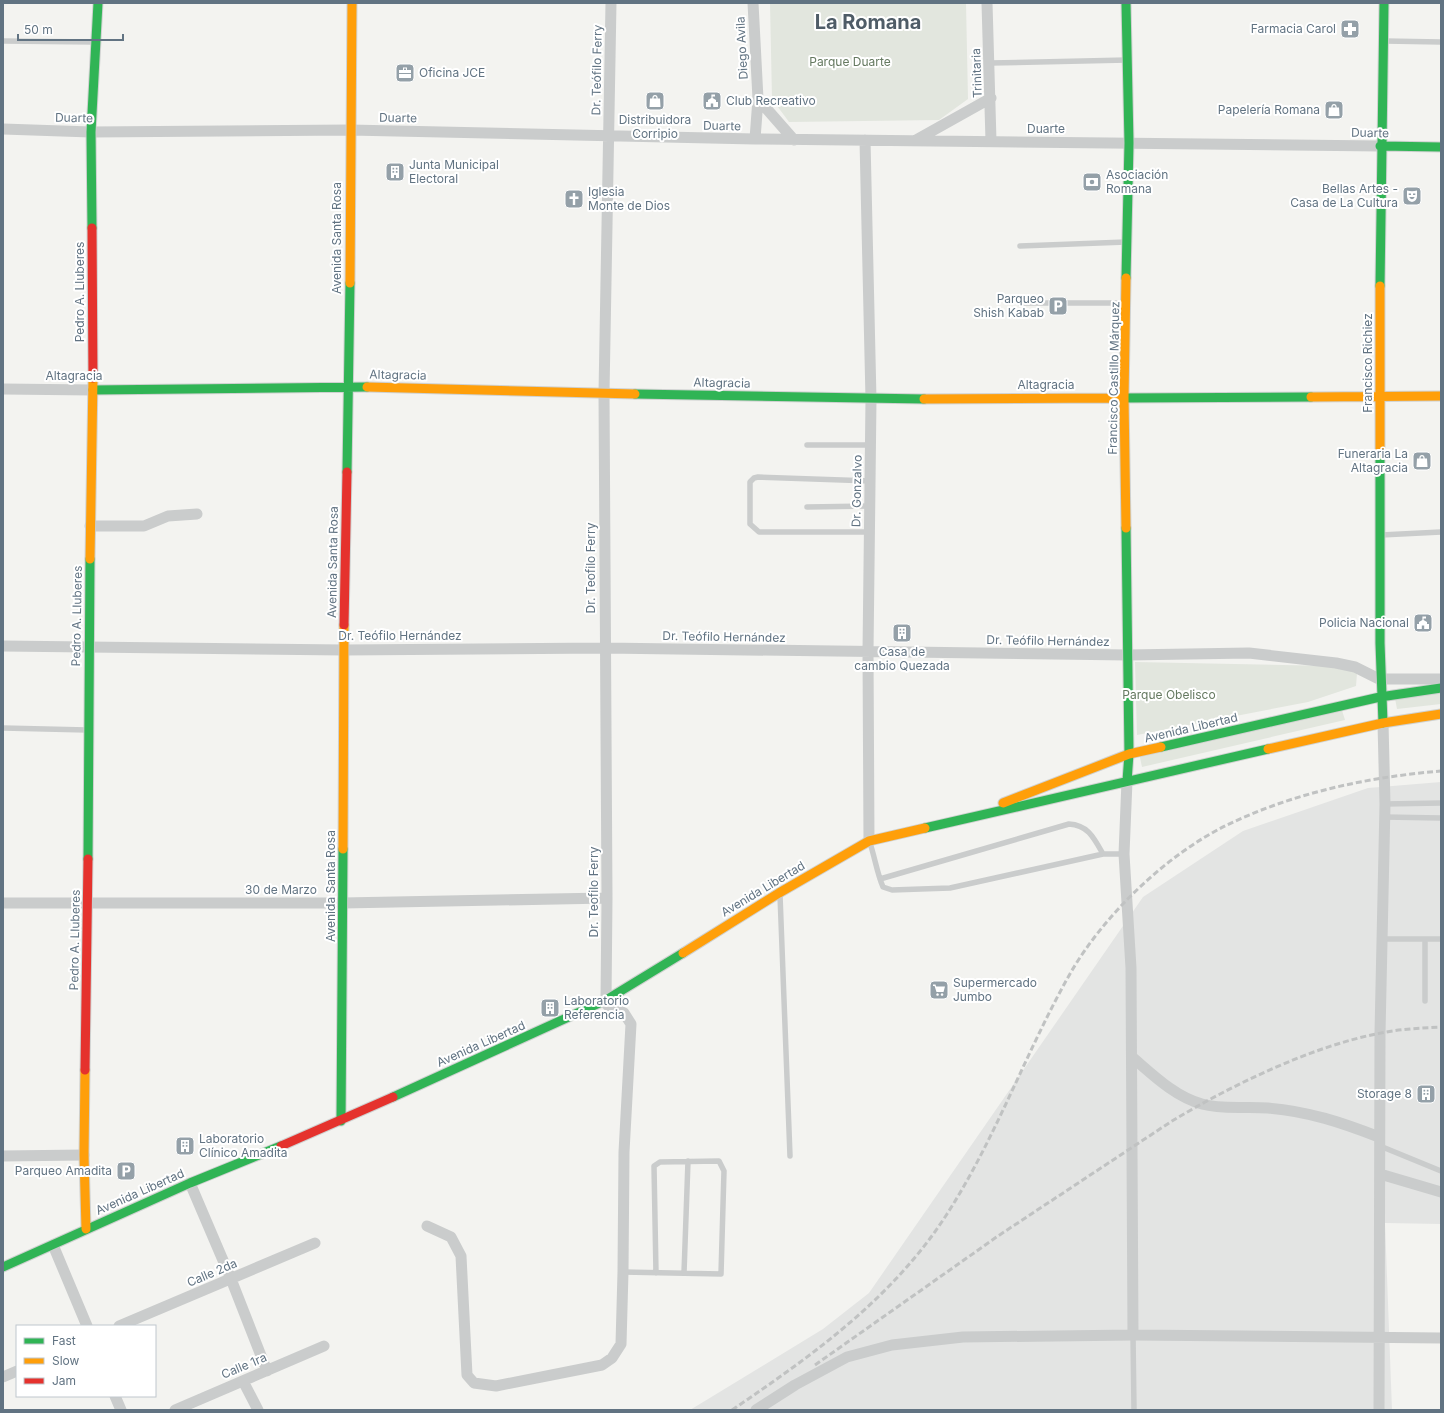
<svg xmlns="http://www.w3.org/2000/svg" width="1444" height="1413" font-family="Inter,sans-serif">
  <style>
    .built { fill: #e3e4e3 }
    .green { fill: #e2e6de }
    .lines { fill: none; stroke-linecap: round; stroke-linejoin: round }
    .fast-casing { stroke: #cfd1d0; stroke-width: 11 }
    .slow-casing { stroke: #cfd1d0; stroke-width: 11 }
    .jam-casing { stroke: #cfd1d0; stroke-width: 11 }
    .lane { stroke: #cacccc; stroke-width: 5.5 }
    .street { stroke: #cacccc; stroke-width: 11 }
    .fast { stroke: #30b455; stroke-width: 9 }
    .slow { stroke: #ff9f0a; stroke-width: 9 }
    .jam { stroke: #e5322d; stroke-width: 9 }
    .rail { stroke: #c0c2c2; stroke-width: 3; stroke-dasharray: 6 3; stroke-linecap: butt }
    .labels { text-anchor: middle; stroke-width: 4; stroke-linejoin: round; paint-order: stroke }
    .poi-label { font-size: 12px; fill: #617382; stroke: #fff; text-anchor: end }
    .street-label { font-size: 12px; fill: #617382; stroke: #fff }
    .park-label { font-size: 12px; fill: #657960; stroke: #fff }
    .town-label { font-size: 20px; font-weight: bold; fill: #4f5c67; stroke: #fff }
  </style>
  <rect width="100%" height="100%" fill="#f3f3f0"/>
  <!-- built -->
  <path class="built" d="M1441 782V1224L1385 1223 1392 1410H690L823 1329 869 1293 1143 897 1243 831 1368 788Z"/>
  <!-- green -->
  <path class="green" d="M770 3H966L968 99 939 120 789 122 772 99Z
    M1135 662 1335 666 1357 673 1356 686 1308 702 1137 735Z
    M1441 687V704L1397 709 1394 693Z
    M1340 704 1345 720 1142 767 1138 748Z"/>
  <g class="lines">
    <defs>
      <path id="fast" d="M1126 3 1129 143 1126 278
        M1380 146 1441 147
        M92 228 91 132 98 3
        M1380 286 1384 3
        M93 390 367 387
        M635 394 924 399
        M1122 398 1311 397
        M1380 454V643L1383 723
        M347 472 350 283
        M1126 528 1129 754 1127 781
        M1161 747 1380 697 1441 688
        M925 828 1268 749
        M88 859 90 559
        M393 1097 606 1000 683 953
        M341 1121 343 849
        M3 1267 190 1183 281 1146"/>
      <path id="slow" d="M350 283 352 3
        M1380 286V454
        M367 387 635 394
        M1311 397 1441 396
        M924 399 1122 398
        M1126 528 1124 398 1126 278
        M90 559 93 378
        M1268 749 1383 723 1441 714
        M1003 803 1129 754 1161 747
        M343 849 344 625
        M683 953 779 893 869 841 925 828
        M85 1070 84 1155 86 1229"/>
      <path id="jam" d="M92 228 93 378
        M344 625 347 472
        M85 1070 88 859
        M281 1146 393 1097"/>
    </defs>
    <!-- fast casing -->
    <use href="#fast" class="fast-casing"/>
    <!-- slow casing -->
    <use href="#slow" class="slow-casing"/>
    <!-- jam casing -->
    <use href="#jam" class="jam-casing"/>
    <!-- lane -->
    <path class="lane" d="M3 41 95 42
      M1385 41 1441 42
      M990 63 1127 60
      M1020 246 1126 242
      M1020 303H1125
      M807 445H871
      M807 507 870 506
      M870 532H759L750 524V482L754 478 758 477 871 481
      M1381 535 1441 532
      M3 728 87 730
      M1385 804 1441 803
      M1384 817 1441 818
      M870 843C875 858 877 873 883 887L892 890 950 888 1103 854H1124
      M880 879 1069 824C1088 825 1094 838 1103 854
      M780 895 790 1156
      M1383 939H1441
      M1425 939V1001
      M1380 1146 1441 1171
      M623 1272 721 1274 724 1171 719 1161 660 1162 654 1166 656 1273
      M684 1273 688 1161
      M1133 1335 1134 1410"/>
    <!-- street -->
    <path class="street" d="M753 3 758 99 755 139
      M987 3 991 141
      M758 99 794 140
      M3 129 91 132 350 130 755 139 1380 146
      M865 140 871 399 868 652 869 841
      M916 140 991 98
      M3 389 93 390
      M90 526H144L168 516 197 514
      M3 646 344 650 605 648 1128 655 1249 653 1336 663 1355 667 1379 679H1441
      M1127 781 1124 854 1131 968 1133 1335
      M3 903H343L607 898
      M1132 1057C1152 1074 1175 1097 1202 1104 1223 1110 1246 1106 1268 1108 1308 1111 1343 1123 1379 1137
      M3 1156 84 1155
      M1380 1174 1441 1192
      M190 1183 231 1279 267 1371
      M427 1226 451 1237 461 1256 467 1375 474 1383 496 1386 602 1365 612 1358 621 1344 623 1272 624 1152 631 1024 624 1013 607 1005 606 1000 607 898 604 393 611 3
      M53 1245 87 1326
      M119 1326 315 1243
      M3 1377 17 1371
      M243 1381 258 1410
      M115 1396 121 1410
      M175 1410 324 1346
      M756 1410 795 1385 847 1357 892 1345 963 1337 1133 1335 1441 1338
      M1379 1410 1380 1033 1385 804 1383 723"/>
    <!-- fast -->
    <use href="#fast" class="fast"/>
    <!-- slow -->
    <use href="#slow" class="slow"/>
    <!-- jam -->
    <use href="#jam" class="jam"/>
    <!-- rail -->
    <path class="rail" d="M815 1365 998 1236 1172 1121C1232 1085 1312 1046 1381 1033 1401 1029 1421 1028 1441 1027
      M732 1410C813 1355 893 1298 947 1214 996 1138 1026 1051 1071 972 1105 914 1166 855 1227 825 1293 793 1368 777 1441 771"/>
  </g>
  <!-- icons -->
  <defs>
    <symbol id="pharmacy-square" viewBox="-11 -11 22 22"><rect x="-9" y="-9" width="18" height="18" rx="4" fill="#94a0a8" stroke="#fff"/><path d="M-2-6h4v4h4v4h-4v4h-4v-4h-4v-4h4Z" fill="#fff"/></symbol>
    <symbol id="office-square" viewBox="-11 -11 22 22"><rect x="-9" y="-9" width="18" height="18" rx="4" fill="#94a0a8" stroke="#fff"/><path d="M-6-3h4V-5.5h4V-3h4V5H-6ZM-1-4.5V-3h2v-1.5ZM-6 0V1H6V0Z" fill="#fff"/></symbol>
    <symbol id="shop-square" viewBox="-11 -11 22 22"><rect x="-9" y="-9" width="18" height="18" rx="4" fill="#94a0a8" stroke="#fff"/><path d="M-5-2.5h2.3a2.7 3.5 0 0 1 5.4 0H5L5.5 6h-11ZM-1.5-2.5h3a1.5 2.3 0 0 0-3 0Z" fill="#fff"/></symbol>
    <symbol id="civic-square" viewBox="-11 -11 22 22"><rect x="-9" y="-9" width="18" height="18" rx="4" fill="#94a0a8" stroke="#fff"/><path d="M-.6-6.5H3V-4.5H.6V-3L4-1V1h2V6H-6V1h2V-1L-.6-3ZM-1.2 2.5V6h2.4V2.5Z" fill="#fff"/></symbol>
    <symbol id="building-square" viewBox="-11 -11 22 22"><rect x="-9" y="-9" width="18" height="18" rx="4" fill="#94a0a8" stroke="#fff"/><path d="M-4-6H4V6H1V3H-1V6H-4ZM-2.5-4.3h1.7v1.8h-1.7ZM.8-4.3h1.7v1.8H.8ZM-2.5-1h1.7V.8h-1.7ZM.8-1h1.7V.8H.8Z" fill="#fff"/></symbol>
    <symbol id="bank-square" viewBox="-11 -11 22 22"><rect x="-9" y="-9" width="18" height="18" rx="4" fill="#94a0a8" stroke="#fff"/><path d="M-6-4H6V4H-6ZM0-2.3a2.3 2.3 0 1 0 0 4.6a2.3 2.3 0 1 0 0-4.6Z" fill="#fff"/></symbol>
    <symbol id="theatre-square" viewBox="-11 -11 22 22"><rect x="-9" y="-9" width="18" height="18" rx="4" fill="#94a0a8" stroke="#fff"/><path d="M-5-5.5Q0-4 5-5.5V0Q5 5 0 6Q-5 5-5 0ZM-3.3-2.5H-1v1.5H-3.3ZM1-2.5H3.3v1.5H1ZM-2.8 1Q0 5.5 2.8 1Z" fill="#fff"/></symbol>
    <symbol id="church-square" viewBox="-11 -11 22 22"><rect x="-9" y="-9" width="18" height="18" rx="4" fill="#94a0a8" stroke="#fff"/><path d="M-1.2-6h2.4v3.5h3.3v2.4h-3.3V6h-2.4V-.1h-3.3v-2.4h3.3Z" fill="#fff"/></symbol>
    <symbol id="parking-square" viewBox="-11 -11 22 22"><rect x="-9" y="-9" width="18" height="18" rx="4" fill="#94a0a8" stroke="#fff"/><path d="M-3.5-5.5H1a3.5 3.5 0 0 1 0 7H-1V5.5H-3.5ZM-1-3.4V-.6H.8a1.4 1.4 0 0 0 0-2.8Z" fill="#fff"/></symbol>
    <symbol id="supermarket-square" viewBox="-11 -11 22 22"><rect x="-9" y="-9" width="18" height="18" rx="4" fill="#94a0a8" stroke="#fff"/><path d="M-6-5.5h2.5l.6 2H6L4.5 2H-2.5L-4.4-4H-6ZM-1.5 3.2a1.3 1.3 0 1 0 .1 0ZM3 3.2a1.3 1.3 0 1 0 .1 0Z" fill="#fff"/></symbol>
  </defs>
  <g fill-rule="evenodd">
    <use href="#pharmacy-square" x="1339" y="18" width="22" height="22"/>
    <use href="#office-square" x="394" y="62" width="22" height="22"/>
    <use href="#shop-square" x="644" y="90" width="22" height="22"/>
    <use href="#civic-square" x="701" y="90" width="22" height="22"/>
    <use href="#shop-square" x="1323" y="99" width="22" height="22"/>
    <use href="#building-square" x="384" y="161" width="22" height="22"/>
    <use href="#bank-square" x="1081" y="171" width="22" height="22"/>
    <use href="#theatre-square" x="1401" y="185" width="22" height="22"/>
    <use href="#church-square" x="563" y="188" width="22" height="22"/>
    <use href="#parking-square" x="1047" y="295" width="22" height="22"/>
    <use href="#shop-square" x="1411" y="450" width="22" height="22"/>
    <use href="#civic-square" x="1412" y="612" width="22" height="22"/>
    <use href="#building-square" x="891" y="622" width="22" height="22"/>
    <use href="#supermarket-square" x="928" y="979" width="22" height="22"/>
    <use href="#building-square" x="539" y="997" width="22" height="22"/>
    <use href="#building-square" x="1415" y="1083" width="22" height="22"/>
    <use href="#building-square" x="174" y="1135" width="22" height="22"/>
    <use href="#parking-square" x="115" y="1160" width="22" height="22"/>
  </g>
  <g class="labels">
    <!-- poi labels -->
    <g class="poi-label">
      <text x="1336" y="33">Farmacia Carol</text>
      <text x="419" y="77" text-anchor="start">Oficina JCE</text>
      <text x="726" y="105" text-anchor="start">Club Recreativo</text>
      <text x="1320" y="114">Papelería Romana</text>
      <text x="655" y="124" text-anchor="middle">Distribuidora<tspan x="655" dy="14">Corripio</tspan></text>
      <text x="409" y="169" text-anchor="start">Junta Municipal<tspan x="409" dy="14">Electoral</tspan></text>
      <text x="1106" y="179" text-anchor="start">Asociación<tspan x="1106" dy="14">Romana</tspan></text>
      <text x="1398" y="193">Bellas Artes -<tspan x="1398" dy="14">Casa de La Cultura</tspan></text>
      <text x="588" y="196" text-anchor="start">Iglesia<tspan x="588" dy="14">Monte de Dios</tspan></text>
      <text x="1044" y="303">Parqueo<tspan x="1044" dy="14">Shish Kabab</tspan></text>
      <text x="1408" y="458">Funeraria La<tspan x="1408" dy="14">Altagracia</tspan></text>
      <text x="1409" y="627">Policia Nacional</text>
      <text x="902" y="656" text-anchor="middle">Casa de<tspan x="902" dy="14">cambio Quezada</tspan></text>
      <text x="953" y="987" text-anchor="start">Supermercado<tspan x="953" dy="14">Jumbo</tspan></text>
      <text x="564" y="1005" text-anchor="start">Laboratorio<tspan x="564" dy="14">Referencia</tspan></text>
      <text x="1412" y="1098">Storage 8</text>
      <text x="199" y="1143" text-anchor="start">Laboratorio<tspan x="199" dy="14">Clínico Amadita</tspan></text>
      <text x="112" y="1175">Parqueo Amadita</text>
    </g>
    <!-- street labels -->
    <g class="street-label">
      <text transform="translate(742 48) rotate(-93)" y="4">Diego Avila</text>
      <text transform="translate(597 70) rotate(-89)" y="4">Dr. Teófilo Ferry</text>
      <text transform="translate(977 73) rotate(-92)" y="4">Trinitaria</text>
      <text transform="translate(74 118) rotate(1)" y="4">Duarte</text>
      <text transform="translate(398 118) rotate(1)" y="4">Duarte</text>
      <text transform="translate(722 126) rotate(1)" y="4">Duarte</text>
      <text x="1046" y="133">Duarte</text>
      <text transform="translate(1370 133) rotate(1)" y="4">Duarte</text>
      <text transform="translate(337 238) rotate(-90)" y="4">Avenida Santa Rosa</text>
      <text transform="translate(80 292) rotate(-90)" y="4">Pedro A. Lluberes</text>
      <text transform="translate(1368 363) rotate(-90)" y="4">Francisco Richiez</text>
      <text transform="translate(398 375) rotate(1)" y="4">Altagracia</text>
      <text x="74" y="380">Altagracia</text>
      <text transform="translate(1114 378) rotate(-89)" y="4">Francisco Castillo Márquez</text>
      <text transform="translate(722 383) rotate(1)" y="4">Altagracia</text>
      <text x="1046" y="389">Altagracia</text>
      <text transform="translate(857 491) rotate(-89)" y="4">Dr. Gonzalvo</text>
      <text transform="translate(333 562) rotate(-89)" y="4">Avenida Santa Rosa</text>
      <text transform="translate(591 568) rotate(-90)" y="4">Dr. Teofilo Ferry</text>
      <text transform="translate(77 616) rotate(-89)" y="4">Pedro A. Lluberes</text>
      <text x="400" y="640">Dr. Teófilo Hernández</text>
      <text transform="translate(724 637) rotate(1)" y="4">Dr. Teófilo Hernández</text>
      <text transform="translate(1048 641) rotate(1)" y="4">Dr. Teófilo Hernández</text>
      <text transform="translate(1191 728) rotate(-13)" y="4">Avenida Libertad</text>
      <text transform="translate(331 886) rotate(-90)" y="4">Avenida Santa Rosa</text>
      <text transform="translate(763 889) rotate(-31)" y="4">Avenida Libertad</text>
      <text x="281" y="894">30 de Marzo</text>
      <text transform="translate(594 892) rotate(-90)" y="4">Dr. Teofilo Ferry</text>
      <text transform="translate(75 940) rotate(-89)" y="4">Pedro A. Lluberes</text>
      <text transform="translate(481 1044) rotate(-24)" y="4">Avenida Libertad</text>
      <text transform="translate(140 1192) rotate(-24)" y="4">Avenida Libertad</text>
      <text transform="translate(212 1273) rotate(-23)" y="4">Calle 2da</text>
      <text transform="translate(244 1366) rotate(-23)" y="4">Calle 1ra</text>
    </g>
    <!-- park labels -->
    <g class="park-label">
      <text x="850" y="66">Parque Duarte</text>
      <text x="1169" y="699">Parque Obelisco</text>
    </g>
    <!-- town labels -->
    <g class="town-label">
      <text x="868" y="29">La Romana</text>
    </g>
  </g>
  <!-- border -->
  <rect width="1444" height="1413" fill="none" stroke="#617382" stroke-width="8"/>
  <!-- legend -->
  <rect x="16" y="1325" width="140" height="72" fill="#ffffff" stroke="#c0c7cd"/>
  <rect x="24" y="1338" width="20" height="6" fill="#30b455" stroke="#c0c7cd"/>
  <text x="52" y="1345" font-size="12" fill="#617382">Fast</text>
  <rect x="24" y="1358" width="20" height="6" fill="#ff9f0a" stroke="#c0c7cd"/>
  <text x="52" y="1365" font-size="12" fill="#617382">Slow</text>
  <rect x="24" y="1378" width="20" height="6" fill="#e5322d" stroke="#c0c7cd"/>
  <text x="52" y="1385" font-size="12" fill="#617382">Jam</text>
  <!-- scale -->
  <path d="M18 34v6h105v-6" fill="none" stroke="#617382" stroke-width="2"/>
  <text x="24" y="34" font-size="12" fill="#617382" stroke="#ffffff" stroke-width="3" paint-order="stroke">50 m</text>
</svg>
